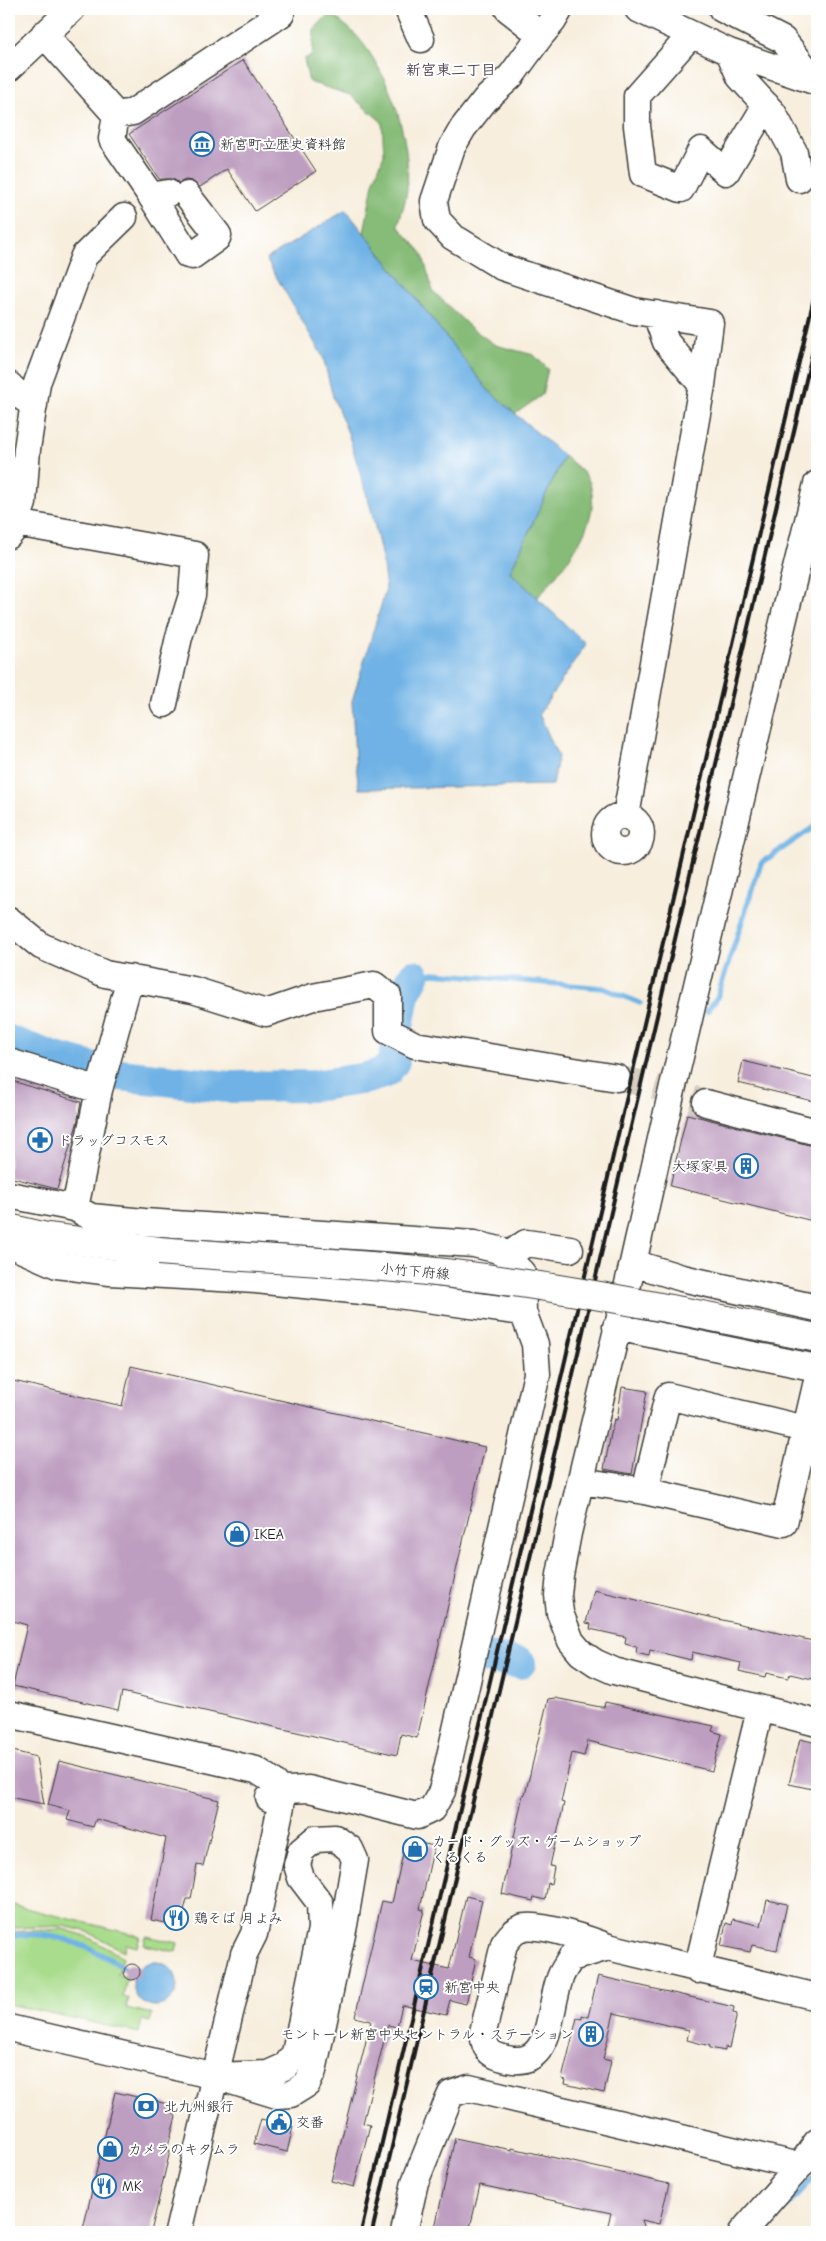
<svg xmlns="http://www.w3.org/2000/svg" width="826" height="2241" font-family="'Comic Neue','Klee One',sans-serif">
  <style>
    .green { fill: #a9dc8c; stroke: #627c54 }
    .forest { fill: #86bc78; stroke: #516c4a }
    .water { fill: #70b2e5; stroke: #466780 }
    .lines { fill: none; stroke-linecap: round; stroke-linejoin: round }
    .stream { stroke: #70b2e5; stroke-width: 5.5 }
    .river { stroke: #70b2e5; stroke-width: 32 }
    .building { fill: #bd9dc0 }
    .minor-tunnel { stroke: #d6cec0; stroke-width: 26; stroke-dasharray: 26 13; stroke-linecap: butt }
    .minor-casing { stroke: #3d3c39; stroke-width: 29 }
    .major-casing { stroke: #3d3c39; stroke-width: 30 }
    .minor { stroke: #fff; stroke-width: 26 }
    .major { stroke: #fff; stroke-width: 28 }
    .rail { stroke: #1c1c1c; stroke-width: 4 }
    .major-bridge-casing { stroke: #3d3c39; stroke-width: 30; stroke-linecap: butt }
    .major-bridge { stroke: #fff; stroke-width: 28 }
    .labels { text-anchor: middle; stroke-width: 4; stroke-linejoin: round; paint-order: stroke }
    .poi-label { font-size: 14px; fill: #1c1c1c; stroke: #fff; text-anchor: start }
    .street-label { font-size: 14px; fill: #1c1c1c; stroke: #fff }
    .neighbourhood-label { font-size: 15px; font-weight: bold; fill: #544955; stroke: #fff }
  </style>
  <rect width="100%" height="100%" fill="#fff"/>
  <filter id="ink" filterUnits="userSpaceOnUse"><feTurbulence type="fractalNoise" baseFrequency=".02" numOctaves="2"/><feDisplacementMap in="SourceGraphic" scale="10" xChannelSelector="R" yChannelSelector="G"/><feConvolveMatrix kernelMatrix="1 2 1 2 8 2 1 2 1" color-interpolation-filters="sRGB"/></filter>
  <filter id="wash" filterUnits="userSpaceOnUse"><feTurbulence type="fractalNoise" baseFrequency=".0096" numOctaves="4" result="noise"/><feDisplacementMap in="SourceGraphic" scale="20" xChannelSelector="R" yChannelSelector="G"/><feGaussianBlur stdDeviation="1.12" result="paint"/><feColorMatrix in="noise" values="0 0 0 0 0 0 0 0 0 0 0 0 0 0 0 0 0 1.4 0 .05"/><feComposite in="paint" operator="in"/></filter>
  <g filter="url(#wash)">
    <rect width="100%" height="100%" fill="#f7eedd"/>
    <!-- green -->
    <path class="green" d="M9 1904 140 1936 137 1947 126 1944 124 1951 88 1932 64 1926 13 1928 9 1919Z
      M63 1929 86 1936 123 1957 118 1975 127 1977 123 1997 129 1998 126 2008 152 2014 150 2022 142 2020 139 2033 9 2004V1932Z
      M146 1936 178 1943 176 1952 144 1945Z"/>
    <!-- forest -->
    <path class="forest" d="M330 13C338 20 349 27 356 35 389 72 412 139 407 189 406 201 401 214 398 226L422 253 433 291 470 327 495 345 534 355 548 369 542 395 515 414 488 390 364 233 373 183 384 154 382 122 350 95 309 82 304 59 312 56 314 29Z
      M564 456C573 463 587 473 590 484 603 524 561 570 537 598L510 572Z"/>
    <!-- water -->
    <path class="water" d="M346 210 488 390 564 456 510 572 586 644 539 714 558 756 553 785 359 789 355 758 352 701 386 589 382 558 371 509 348 433 333 397 323 357 266 259Z
      M133 1984a22 22 0 1 1 44 0a22 22 0 1 1-44 0Z"/>
    <g class="lines">
      <!-- stream -->
      <path class="stream" d="M390 980 434 973 603 988 640 1003
        M707 1011 717 998 761 863 817 825
        M9 1937C59 1926 100 1953 141 1978
        M766 2232 785 2208 817 2174"/>
      <!-- river -->
      <path class="river" d="M398 1027 404 994 414 976
        M9 1041 52 1057 89 1067
        M120 1075 228 1087 313 1086 367 1078 386 1072 394 1061 395 1052
        M483 1657 520 1663"/>
    </g>
    <g id="blocks">
      <!-- building -->
      <path class="building" d="M243 60 316 171 255 211 227 169 200 187 192 181 185 180 179 183 173 179H159L129 134Z
        M743 1061 817 1079V1102L738 1083Z
        M9 1080 81 1102 77 1124 57 1189 9 1177Z
        M687 1114 817 1147V1222L670 1186Z
        M131 1366 485 1447 417 1738 401 1734 397 1755 122 1692 118 1710 13 1686 27 1625 9 1620V1380L122 1406Z
        M622 1387 647 1391 632 1474 604 1469 614 1419 617 1420Z
        M594 1590 817 1642V1680L790 1674 788 1678 766 1673 765 1677 739 1671 741 1663 692 1652 691 1660 650 1650 649 1656 636 1653 637 1647 625 1644 626 1637 590 1629 591 1624 586 1623Z
        M555 1698 600 1707H604L605 1702 714 1726 712 1731 722 1734 712 1771 588 1741 584 1756 572 1753 561 1802 564 1803 550 1866 554 1867 551 1884 548 1883 545 1900 534 1897 533 1901 502 1894 523 1794 525 1795 548 1699Z
        M800 1739 817 1743V1790L789 1784Z
        M9 1750 36 1757 44 1804 9 1797Z
        M59 1761 219 1800 203 1866 197 1865 191 1899H187L180 1926 151 1920 166 1838 96 1819 93 1827 67 1820 70 1811 48 1805Z
        M406 1840 434 1846 420 1909 424 1910 412 1961 449 1969 466 1896 482 1900 469 1957 476 1959 466 2004 450 2000 446 2015 402 2005 397 2027 388 2025 363 2123 370 2125 354 2187 331 2181 371 2021 355 2017 382 1901 392 1903Z
        M767 1900 787 1904 777 1950 752 1945 750 1952 721 1946 726 1923 732 1925 733 1919 761 1926Z
        M124 1972a8 8 0 1 1 16 0a8 8 0 1 1-16 0Z
        M598 1976 734 2007 733 2013 737 2014 729 2048 725 2047V2051L710 2048V2046L687 2040 689 2030 614 2013 603 2059 611 2061 604 2093 565 2084 566 2080 562 2079 577 2018 582 2019V2015L588 2017Z
        M115 2092 168 2104 176 2117 167 2150 170 2151 151 2232H96L83 2229Z
        M261 2119 293 2127 287 2152 254 2144Z
        M455 2138 512 2150V2148L669 2184 659 2224 641 2220 645 2232H606L611 2213 480 2185 469 2232H434Z"/>
    </g>
  </g>
  <g filter="url(#ink)">
    <use href="#blocks" fill-opacity="0" stroke="#3d3c39" stroke-width="1"/>
    <g class="lines">
      <!-- minor-tunnel -->
      <path class="minor-tunnel" d="M617 1078 655 1086 706 1103"/>
      <defs>
        <path id="minor" d="M408 9 421 39
          M508 9 541 35
          M560 9 553 21 541 35 511 76 485 100 463 128 452 147 434 201 437 220 453 237 502 267 634 311 710 323 702 385 626 816
          M638 9 729 52 817 82
          M722 9 783 40 816 82
          M44 34 116 115 112 139 151 196 168 193
          M691 35 637 96V126L643 174 681 189 701 150 726 172 766 105
          M729 52 740 77 773 113 794 152 799 179
          M9 68 72 9
          M116 115 133 112 281 14 276 9
          M151 196 188 255 192 256 217 238 218 235 187 195
          M656 314 666 342 702 385
          M9 385 19 395 34 405
          M817 484 784 618 670 1099 633 1263 568 1533 560 1575 558 1595 560 1613 571 1641 581 1653 596 1663 614 1671 817 1723
          M16 523 195 555 192 595 179 637 164 704
          M9 535 14 529 23 503 27 449 37 383 84 256 124 217
          M605 834a18 18 0 1 1 36 0a18 18 0 1 1-36 0Z
          M9 920 41 946 105 974 193 990 266 1013 313 997 374 985 388 996V1031L415 1045 617 1078
          M9 1062 99 1090
          M706 1103 817 1132
          M9 1195 75 1208 91 1217 144 1222 474 1244 499 1250 522 1273 523 1312 535 1344 537 1374 442 1791 432 1809 417 1816 309 1789 287 1790 269 1798
          M75 1208 99 1090 130 978
          M9 1244 57 1265 110 1272 256 1280 390 1294 523 1312
          M506 1257 526 1243 570 1249
          M633 1263 682 1278 817 1308
          M616 1327 817 1368
          M581 1481 645 1491 784 1523 817 1381
          M645 1491 668 1396 805 1429
          M9 1714 256 1770C274 1781 282 1784 281 1806L254 1934 244 1954 178 2232
          M608 1947 571 1958C568 1964 562 1971 560 1978 547 2012 554 2077 497 2056 486 2052 484 2043 483 2032L504 1944C509 1937 515 1929 524 1927 543 1924 591 1940 608 1947L817 1997
          M697 1970 760 1710
          M9 2028 215 2076 277 2095 291 2094 307 2084 313 2071 344 1925 355 1860 350 1849 335 1838 315 1839 301 1851 297 1865 301 1878 320 1903 321 1929 295 2053 286 2066 268 2074 215 2076
          M404 2232 415 2182 447 2103 451 2094 469 2088 800 2166
          M742 2232 800 2166 817 2142"/>
        <path id="major" d="M9 1228 47 1237 159 1251"/>
      </defs>
      <!-- minor casing -->
      <use href="#minor" class="minor-casing"/>
      <!-- major casing -->
      <use href="#major" class="major-casing"/>
      <!-- minor -->
      <use href="#minor" class="minor"/>
      <!-- major -->
      <use href="#major" class="major"/>
      <!-- rail -->
      <path class="rail" d="M361 2232 817 285
        M372 2232 817 333"/>
      <defs>
        <path id="major-bridge" d="M159 1251C248 1258 338 1262 427 1271 558 1285 688 1312 817 1338"/>
      </defs>
      <!-- major-bridge casing -->
      <use href="#major-bridge" class="major-bridge-casing"/>
      <!-- major-bridge -->
      <use href="#major-bridge" class="major-bridge"/>
    </g>
  </g>
  <!-- icons -->
  <defs>
    <symbol id="museum-ring" viewBox="-11 -11 22 22"><circle r="9.5" fill="#fff" stroke="#1f6fb2" stroke-width="1.5"/><path d="M0-6L6-3V-2H-6V-3ZM-5-1h2V3h-2ZM-1-1h2V3h-2ZM3-1h2V3H3ZM-6 4H6V6H-6Z" fill="#1f6fb2"/></symbol>
    <symbol id="pharmacy-ring" viewBox="-11 -11 22 22"><circle r="9.5" fill="#fff" stroke="#1f6fb2" stroke-width="1.5"/><path d="M-2-6h4v4h4v4h-4v4h-4v-4h-4v-4h4Z" fill="#1f6fb2"/></symbol>
    <symbol id="building-ring" viewBox="-11 -11 22 22"><circle r="9.5" fill="#fff" stroke="#1f6fb2" stroke-width="1.5"/><path d="M-4-6H4V6H1V3H-1V6H-4ZM-2.5-4.3h1.7v1.8h-1.7ZM.8-4.3h1.7v1.8H.8ZM-2.5-1h1.7V.8h-1.7ZM.8-1h1.7V.8H.8Z" fill="#1f6fb2"/></symbol>
    <symbol id="shop-ring" viewBox="-11 -11 22 22"><circle r="9.5" fill="#fff" stroke="#1f6fb2" stroke-width="1.5"/><path d="M-5-2.5h2.3a2.7 3.5 0 0 1 5.4 0H5L5.5 6h-11ZM-1.5-2.5h3a1.5 2.3 0 0 0-3 0Z" fill="#1f6fb2"/></symbol>
    <symbol id="restaurant-ring" viewBox="-11 -11 22 22"><circle r="9.5" fill="#fff" stroke="#1f6fb2" stroke-width="1.5"/><path d="M-5-6h1v4h1v-4h1v4h1v-4h1v5L-1.5 .5V6h-2V.5L-5-1ZM5-6V6H3V1.5H1.5Q1.5-4 5-6Z" fill="#1f6fb2"/></symbol>
    <symbol id="station-ring" viewBox="-11 -11 22 22"><circle r="9.5" fill="#fff" stroke="#1f6fb2" stroke-width="1.5"/><path d="M-3-6H3Q5-6 5-4V2Q5 4 3 4L4.5 6H3L1.5 4h-3L-3 6H-4.5L-3 4Q-5 4-5 2V-4Q-5-6-3-6ZM-3.5-4v3h7v-3ZM-3.5 1v1.5H-2V1ZM2 1v1.5H3.5V1Z" fill="#1f6fb2"/></symbol>
    <symbol id="bank-ring" viewBox="-11 -11 22 22"><circle r="9.5" fill="#fff" stroke="#1f6fb2" stroke-width="1.5"/><path d="M-6-4H6V4H-6ZM0-2.3a2.3 2.3 0 1 0 0 4.6a2.3 2.3 0 1 0 0-4.6Z" fill="#1f6fb2"/></symbol>
    <symbol id="civic-ring" viewBox="-11 -11 22 22"><circle r="9.5" fill="#fff" stroke="#1f6fb2" stroke-width="1.5"/><path d="M-.6-6.5H3V-4.5H.6V-3L4-1V1h2V6H-6V1h2V-1L-.6-3ZM-1.2 2.5V6h2.4V2.5Z" fill="#1f6fb2"/></symbol>
  </defs>
  <g fill-rule="evenodd">
    <use href="#museum-ring" x="188" y="130" width="28" height="28"/>
    <use href="#pharmacy-ring" x="26" y="1126" width="28" height="28"/>
    <use href="#building-ring" x="732" y="1152" width="28" height="28"/>
    <use href="#shop-ring" x="223" y="1520" width="28" height="28"/>
    <use href="#shop-ring" x="401" y="1835" width="28" height="28"/>
    <use href="#restaurant-ring" x="162" y="1904" width="28" height="28"/>
    <use href="#station-ring" x="412" y="1973" width="28" height="28"/>
    <use href="#building-ring" x="577" y="2020" width="28" height="28"/>
    <use href="#bank-ring" x="132" y="2092" width="28" height="28"/>
    <use href="#civic-ring" x="265" y="2108" width="28" height="28"/>
    <use href="#shop-ring" x="96" y="2135" width="28" height="28"/>
    <use href="#restaurant-ring" x="90" y="2172" width="28" height="28"/>
  </g>
  <g class="labels">
    <!-- poi labels -->
    <g class="poi-label">
      <text x="220" y="149">新宮町立歴史資料館</text>
      <text x="58" y="1145">ドラッグコスモス</text>
      <text x="728" y="1171" text-anchor="end">大塚家具</text>
      <text x="254" y="1539">IKEA</text>
      <text x="432" y="1846">カード・グッズ・ゲームショップ<tspan x="432" dy="16">くるくる</tspan></text>
      <text x="194" y="1923">鶏そば 月よみ</text>
      <text x="444" y="1992">新宮中央</text>
      <text x="574" y="2039" text-anchor="end">モントーレ新宮中央セントラル・ステーション</text>
      <text x="164" y="2111">北九州銀行</text>
      <text x="296" y="2127">交番</text>
      <text x="128" y="2154">カメラのキタムラ</text>
      <text x="122" y="2191">MK</text>
    </g>
    <!-- street labels -->
    <g class="street-label">
      <text transform="translate(415 1271) rotate(5)" y="5">小竹下府線</text>
    </g>
    <!-- neighbourhood labels -->
    <g class="neighbourhood-label">
      <text x="451" y="75">新宮東二丁目</text>
    </g>
  </g>
  <!-- margin -->
  <rect width="826" height="2241" fill="none" stroke="#fff" stroke-width="30"/>
</svg>
